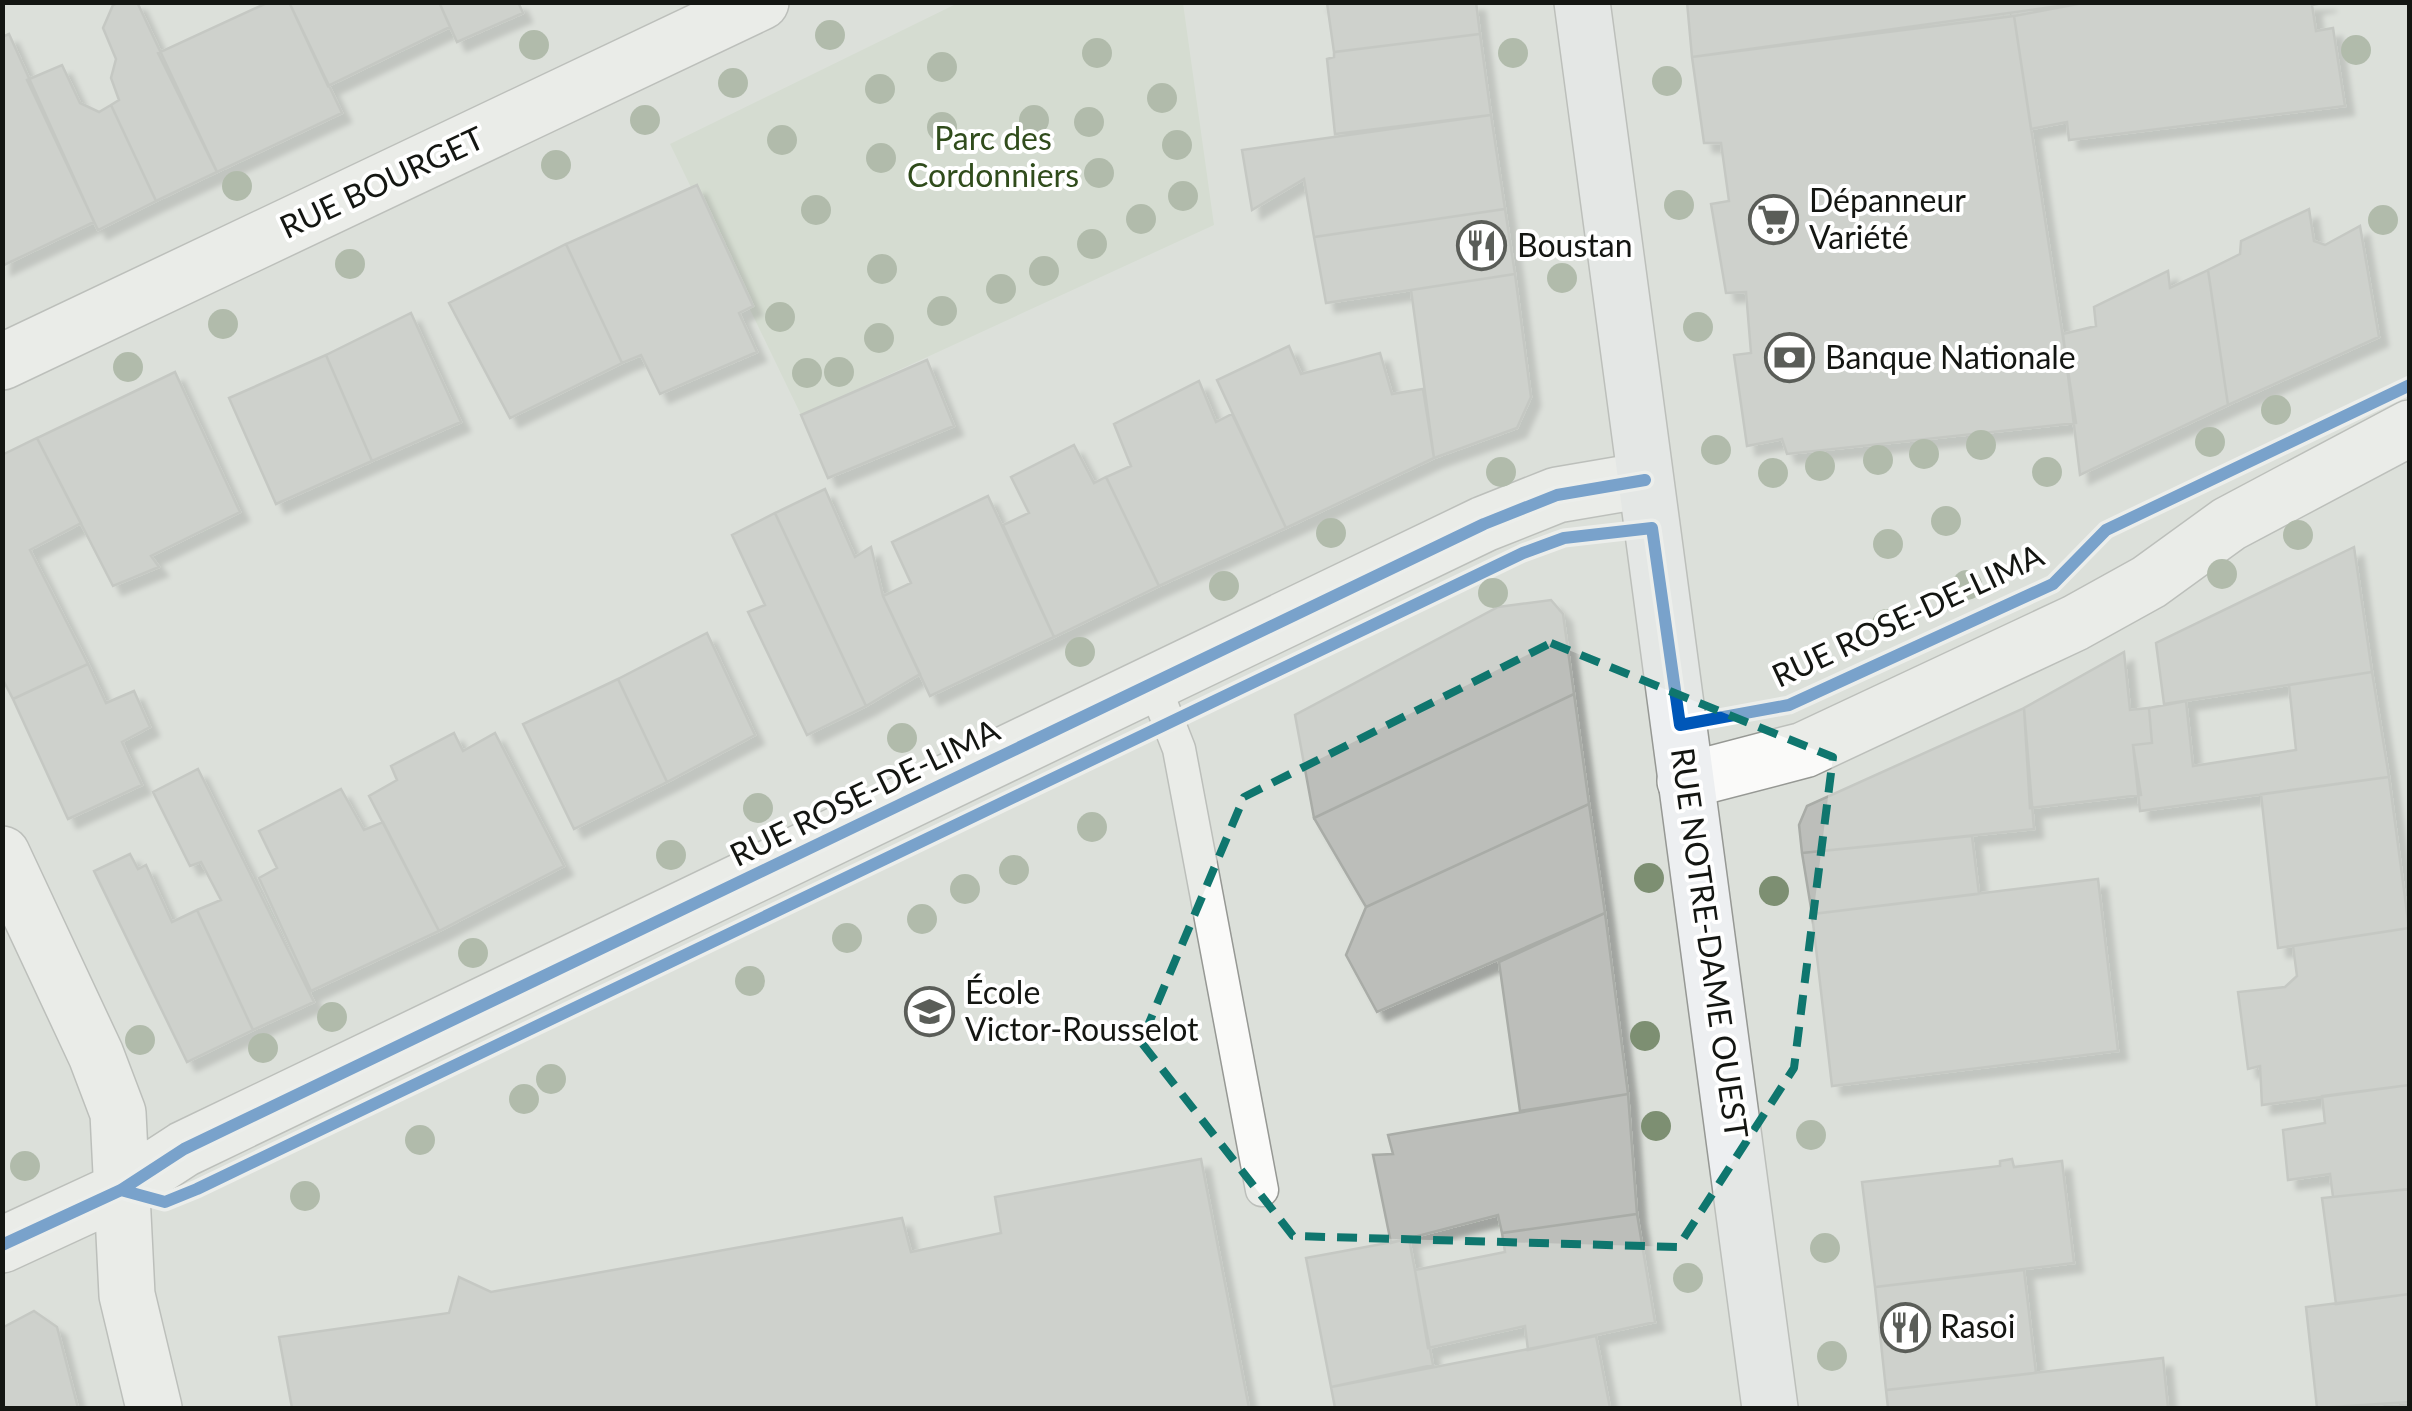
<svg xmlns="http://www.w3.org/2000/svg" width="2412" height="1411" font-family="Lato,sans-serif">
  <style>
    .green { fill: #ccd8c5 }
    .building { fill: #bcbeba; stroke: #a9aca7; stroke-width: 2.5; filter: url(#shadow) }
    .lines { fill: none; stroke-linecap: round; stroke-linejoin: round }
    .lane-casing { stroke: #969894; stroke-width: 35 }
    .street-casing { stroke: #969894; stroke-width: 58 }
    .secondary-casing { stroke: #969894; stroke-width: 58 }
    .lane { stroke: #fafaf9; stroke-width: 32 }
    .street { stroke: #fafaf9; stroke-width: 55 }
    .secondary { stroke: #edeff1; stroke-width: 55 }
    .cycleway-casing { stroke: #fff; stroke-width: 19 }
    .cycleway { stroke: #0057b8; stroke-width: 12 }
    .tree { fill: #7d8f72 }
    .marked { fill: none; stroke: #0f766e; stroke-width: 8; stroke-dasharray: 20 12; stroke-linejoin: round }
    .labels { text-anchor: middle; stroke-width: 8; stroke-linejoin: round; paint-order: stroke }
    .park-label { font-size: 32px; fill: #304c1c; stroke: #fff }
    .street-label { font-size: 32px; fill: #141612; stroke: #fff }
    .poi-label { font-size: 32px; fill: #141612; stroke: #fff; text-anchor: start }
  </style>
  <defs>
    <filter id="shadow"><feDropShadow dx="9" dy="9" stdDeviation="2.5" flood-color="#0004"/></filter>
  </defs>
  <rect width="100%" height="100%" fill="#dce0da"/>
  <!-- green -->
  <path class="green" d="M958 3H1183L1214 225 801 415 670 144Z"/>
  <!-- building -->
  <path class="building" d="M120 2H137L217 172 156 201 111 105 119 100 111 78 116 59 103 28 113 5Z
    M269 2H289L342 113 217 172 158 53Z
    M289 2H439L450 27 328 86Z
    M439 2H518L523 13 457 42Z
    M1318 2H1476L1480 34 1334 52 1327 3Z
    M1687 2H2088L1692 57Z
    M2088 2H2328L2312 5 2316 31 2333 28 2345 106 2069 140 2067 122 2031 129 2014 16Z
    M2014 16 2076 423 1787 454 1782 439 1747 446 1734 355 1751 353 1746 292 1726 293 1711 204 1729 201 1721 143H1704L1692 57Z
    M9 34 94 222 2 266V37Z
    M1480 34 1491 115 1335 134 1327 59 1334 57V52Z
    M62 65 80 103 99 112 111 105 156 201 98 230 27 80Z
    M1491 115 1505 209 1314 237 1304 179 1252 210 1242 150Z
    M697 185 753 306 739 313 757 352 660 394 641 355 622 363 566 244Z
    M1505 209 1515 274 1326 303 1314 237Z
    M2309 209 2314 241 2325 245 2360 226 2379 337 2228 405 2208 270 2240 254 2241 241Z
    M566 244 622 363 510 418 449 303Z
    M2208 270 2228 405 2080 475 2063 334 2096 326 2094 307 2168 271 2170 288Z
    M1515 274 1531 397 1517 428 1434 458 1411 290Z
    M411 313 461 422 372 461 326 355Z
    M1289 346 1301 374 1380 353 1392 394 1423 389 1434 458 1286 528 1217 380Z
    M326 355 372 461 276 504 229 398Z
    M927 360 954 426 828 478 801 415Z
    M175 372 240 512 151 556 159 567 113 586 37 438Z
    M1199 381 1216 422 1232 414 1286 528 1159 586 1106 477 1131 466 1114 424Z
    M37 438 81 523 30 550 88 664 13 699 2 678V455Z
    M1074 445 1094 483 1106 477 1159 586 1054 637 1003 525 1029 513 1011 477Z
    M825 489 855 557 871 547 883 596 920 674 866 706 775 513Z
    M988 496 1054 637 930 696 883 596 911 583 892 542Z
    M775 513 866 706 807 735 748 612 765 605 732 535Z
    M2354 547 2372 672 2164 704 2156 643Z
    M1551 600 1563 614 1574 694 1314 818 1295 715 1498 607Z
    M707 633 755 735 667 782 618 679Z
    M2124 652 2130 710 2149 708 2152 743 2133 745 2141 795 2030 808 2024 708Z
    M88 664 106 703 134 691 150 727 122 742 142 785 68 819 13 699Z
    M2372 672 2389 777 2140 811 2133 745 2152 743 2149 708 2186 701 2193 766 2296 750 2289 685Z
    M618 679 667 782 574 829 523 724Z
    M1574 694 1589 804 1366 907 1314 818Z
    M2024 708 2034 829 1802 853 1799 825 1807 806Z
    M454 733 463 751 495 733 564 866 439 931 369 796 397 780 391 766Z
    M198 769 314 1002 253 1030 197 910 221 900 201 862 190 866 153 792Z
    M2389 777 2409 928 2278 948 2261 794Z
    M341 789 364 830 383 822 439 931 311 991 259 878 277 868 259 831Z
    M1589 804 1605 913 1377 1012 1346 955 1366 907Z
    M1972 836 1979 894 1812 914 1802 853Z
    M130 854 138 869 146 865 172 922 197 910 253 1030 187 1062 94 871Z
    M2098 879 2118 1051 1832 1086 1812 914Z
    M1605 913 1628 1094 1520 1111 1499 962Z
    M2409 928 2410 1085 2262 1105 2260 1066 2248 1069 2238 992 2285 987 2297 976 2293 946Z
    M2410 1085V1189L2333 1197 2330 1174 2288 1180 2283 1130 2325 1123 2322 1096Z
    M1628 1094 1637 1214 1502 1233 1498 1215 1391 1243 1373 1155 1393 1154 1388 1135Z
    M1201 1159 1249 1408H292L279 1337 449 1313 459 1277 491 1292 902 1218 911 1252 1001 1233 995 1197Z
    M2012 1159 2014 1167 2062 1161 2074 1263 1875 1287 1862 1182 2000 1166V1161Z
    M2410 1189V1294L2336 1304 2322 1198Z
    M1637 1214 1655 1322 1528 1350 1525 1326 1428 1348 1415 1270 1505 1252 1502 1233Z
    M1409 1239 1433 1365 1331 1387 1306 1258Z
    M2024 1270 2036 1373 1886 1390 1875 1287Z
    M2410 1294V1402L2317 1408 2306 1307Z
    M34 1311 57 1327 78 1408H2V1328Z
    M1596 1336 1610 1408H1335L1331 1387Z
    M2163 1358 2168 1408H1888L1886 1390Z"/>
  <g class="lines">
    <defs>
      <path id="lane" d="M1154 685 1179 749 1262 1190"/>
      <path id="street" d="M2 362 761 2
        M1685 781 1804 750 2075 623 2149 582 2229 524 2410 428
        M2 854 96 1055 118 1113 127 1295 154 1408
        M2 1245 121 1190 184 1149 1484 524 1557 495 1645 480"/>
      <path id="secondary" d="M1582 2 1770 1408"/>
    </defs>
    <!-- lane casing -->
    <use href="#lane" class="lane-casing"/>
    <!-- street casing -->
    <use href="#street" class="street-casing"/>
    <!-- secondary casing -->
    <use href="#secondary" class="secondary-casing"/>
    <!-- lane -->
    <use href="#lane" class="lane"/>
    <!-- street -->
    <use href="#street" class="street"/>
    <!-- secondary -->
    <use href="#secondary" class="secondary"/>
    <defs>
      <path id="cycleway" d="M121 1190 165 1202 197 1189 1523 553 1564 538 1652 528 1680 725 1789 705 2053 584 2106 530 2410 385
        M2 1245 121 1190 184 1149 1484 524 1557 495 1645 480"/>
    </defs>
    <!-- cycleway casing -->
    <use href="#cycleway" class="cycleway-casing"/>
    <!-- cycleway -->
    <use href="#cycleway" class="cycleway"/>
  </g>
  <!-- trees -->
  <g class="tree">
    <circle cx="830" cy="35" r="15"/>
    <circle cx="534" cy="45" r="15"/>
    <circle cx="2356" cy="50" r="15"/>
    <circle cx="1097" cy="53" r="15"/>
    <circle cx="1513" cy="53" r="15"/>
    <circle cx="942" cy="67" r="15"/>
    <circle cx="1667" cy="81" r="15"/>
    <circle cx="733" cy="83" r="15"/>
    <circle cx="880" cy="89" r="15"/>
    <circle cx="1162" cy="98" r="15"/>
    <circle cx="645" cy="120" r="15"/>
    <circle cx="1034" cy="120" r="15"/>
    <circle cx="1089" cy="122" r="15"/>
    <circle cx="942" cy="127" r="15"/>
    <circle cx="782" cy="140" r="15"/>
    <circle cx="1177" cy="145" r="15"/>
    <circle cx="881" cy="158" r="15"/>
    <circle cx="556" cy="165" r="15"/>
    <circle cx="1099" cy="173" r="15"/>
    <circle cx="237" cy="186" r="15"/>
    <circle cx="1183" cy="196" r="15"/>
    <circle cx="1679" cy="205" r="15"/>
    <circle cx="816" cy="210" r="15"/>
    <circle cx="1141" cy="219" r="15"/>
    <circle cx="2383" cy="220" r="15"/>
    <circle cx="1092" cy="244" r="15"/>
    <circle cx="350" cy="264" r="15"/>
    <circle cx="882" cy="269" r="15"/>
    <circle cx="1044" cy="271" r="15"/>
    <circle cx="1562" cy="278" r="15"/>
    <circle cx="1001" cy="289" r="15"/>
    <circle cx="942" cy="311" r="15"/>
    <circle cx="780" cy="317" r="15"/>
    <circle cx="223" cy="324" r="15"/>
    <circle cx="1698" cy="327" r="15"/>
    <circle cx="879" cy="338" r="15"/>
    <circle cx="128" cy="367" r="15"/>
    <circle cx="839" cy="372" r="15"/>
    <circle cx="807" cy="373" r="15"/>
    <circle cx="2276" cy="410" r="15"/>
    <circle cx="2210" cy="442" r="15"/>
    <circle cx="1981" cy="445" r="15"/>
    <circle cx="1716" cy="450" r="15"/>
    <circle cx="1924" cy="454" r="15"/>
    <circle cx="1878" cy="460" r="15"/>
    <circle cx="1820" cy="466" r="15"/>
    <circle cx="1501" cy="472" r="15"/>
    <circle cx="2047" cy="472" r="15"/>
    <circle cx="1773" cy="473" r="15"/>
    <circle cx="1946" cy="521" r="15"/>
    <circle cx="1331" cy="533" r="15"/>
    <circle cx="2298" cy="535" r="15"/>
    <circle cx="1888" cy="544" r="15"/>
    <circle cx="2222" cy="574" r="15"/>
    <circle cx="1967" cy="585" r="15"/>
    <circle cx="1224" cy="586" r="15"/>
    <circle cx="1493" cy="593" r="15"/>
    <circle cx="1887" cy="624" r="15"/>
    <circle cx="1080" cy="652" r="15"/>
    <circle cx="902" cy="738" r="15"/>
    <circle cx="758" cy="808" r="15"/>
    <circle cx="1092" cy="827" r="15"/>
    <circle cx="671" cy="855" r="15"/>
    <circle cx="1014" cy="870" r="15"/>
    <circle cx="1649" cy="878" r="15"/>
    <circle cx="965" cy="889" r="15"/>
    <circle cx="1774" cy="891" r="15"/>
    <circle cx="922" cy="919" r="15"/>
    <circle cx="847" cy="938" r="15"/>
    <circle cx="473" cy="953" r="15"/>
    <circle cx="750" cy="981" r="15"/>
    <circle cx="332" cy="1017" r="15"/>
    <circle cx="1645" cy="1036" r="15"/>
    <circle cx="140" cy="1040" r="15"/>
    <circle cx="263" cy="1048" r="15"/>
    <circle cx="551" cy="1079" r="15"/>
    <circle cx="524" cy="1099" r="15"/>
    <circle cx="1656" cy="1126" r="15"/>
    <circle cx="1811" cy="1135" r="15"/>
    <circle cx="420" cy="1140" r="15"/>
    <circle cx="25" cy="1166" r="15"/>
    <circle cx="305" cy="1196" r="15"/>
    <circle cx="1825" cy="1248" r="15"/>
    <circle cx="1688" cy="1278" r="15"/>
    <circle cx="1832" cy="1356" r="15"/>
  </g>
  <!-- marked area -->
  <path d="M0 0H2412V1411H0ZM1551 643 1833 757 1794 1068 1678 1247 1293 1236 1141 1042 1244 797Z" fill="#dce0da" fill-opacity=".55" fill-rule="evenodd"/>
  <path class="marked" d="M1551 643 1833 757 1794 1068 1678 1247 1293 1236 1141 1042 1244 797Z"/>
  <!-- icons -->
  <defs>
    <symbol id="supermarket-ring" viewBox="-11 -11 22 22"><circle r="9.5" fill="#fff" stroke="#5a5d58" stroke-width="1.5"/><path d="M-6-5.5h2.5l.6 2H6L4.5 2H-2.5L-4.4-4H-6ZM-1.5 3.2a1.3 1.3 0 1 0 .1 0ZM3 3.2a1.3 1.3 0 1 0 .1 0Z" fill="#5a5d58"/></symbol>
    <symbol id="restaurant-ring" viewBox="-11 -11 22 22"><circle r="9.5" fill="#fff" stroke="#5a5d58" stroke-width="1.5"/><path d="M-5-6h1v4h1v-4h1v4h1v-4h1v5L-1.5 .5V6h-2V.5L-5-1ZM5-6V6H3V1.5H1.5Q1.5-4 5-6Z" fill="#5a5d58"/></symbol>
    <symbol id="bank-ring" viewBox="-11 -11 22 22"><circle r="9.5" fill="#fff" stroke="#5a5d58" stroke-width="1.5"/><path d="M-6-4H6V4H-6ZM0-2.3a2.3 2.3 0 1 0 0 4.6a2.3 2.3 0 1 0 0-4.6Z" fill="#5a5d58"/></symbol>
    <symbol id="school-ring" viewBox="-11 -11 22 22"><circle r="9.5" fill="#fff" stroke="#5a5d58" stroke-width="1.5"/><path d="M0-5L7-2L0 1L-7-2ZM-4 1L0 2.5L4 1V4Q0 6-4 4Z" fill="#5a5d58"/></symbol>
  </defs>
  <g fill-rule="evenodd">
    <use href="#supermarket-ring" x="1746" y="192" width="55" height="55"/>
    <use href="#restaurant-ring" x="1454" y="218" width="55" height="55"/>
    <use href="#bank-ring" x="1762" y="330" width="55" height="55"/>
    <use href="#school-ring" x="902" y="984" width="55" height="55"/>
    <use href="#restaurant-ring" x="1878" y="1300" width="55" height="55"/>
  </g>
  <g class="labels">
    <!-- park labels -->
    <g class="park-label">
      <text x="993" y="150">Parc des<tspan x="993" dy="37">Cordonniers</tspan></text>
    </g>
    <!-- street labels -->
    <g class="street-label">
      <text transform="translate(382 183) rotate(-25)" y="11">RUE BOURGET</text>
      <text transform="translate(1908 616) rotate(-25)" y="11">RUE ROSE-DE-LIMA</text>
      <text transform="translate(865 793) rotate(-26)" y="11">RUE ROSE-DE-LIMA</text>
      <text transform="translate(1709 943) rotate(82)" y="11">RUE NOTRE-DAME OUEST</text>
    </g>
    <!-- poi labels -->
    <g class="poi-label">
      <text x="1809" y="212">Dépanneur<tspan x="1809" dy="37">Variété</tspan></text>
      <text x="1517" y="257">Boustan</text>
      <text x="1825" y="369">Banque Nationale</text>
      <text x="965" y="1004">École<tspan x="965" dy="37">Victor-Rousselot</tspan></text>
      <text x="1940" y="1338">Rasoi</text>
    </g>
  </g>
  <!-- border -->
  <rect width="2412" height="1411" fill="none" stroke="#141612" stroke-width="10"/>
</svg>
